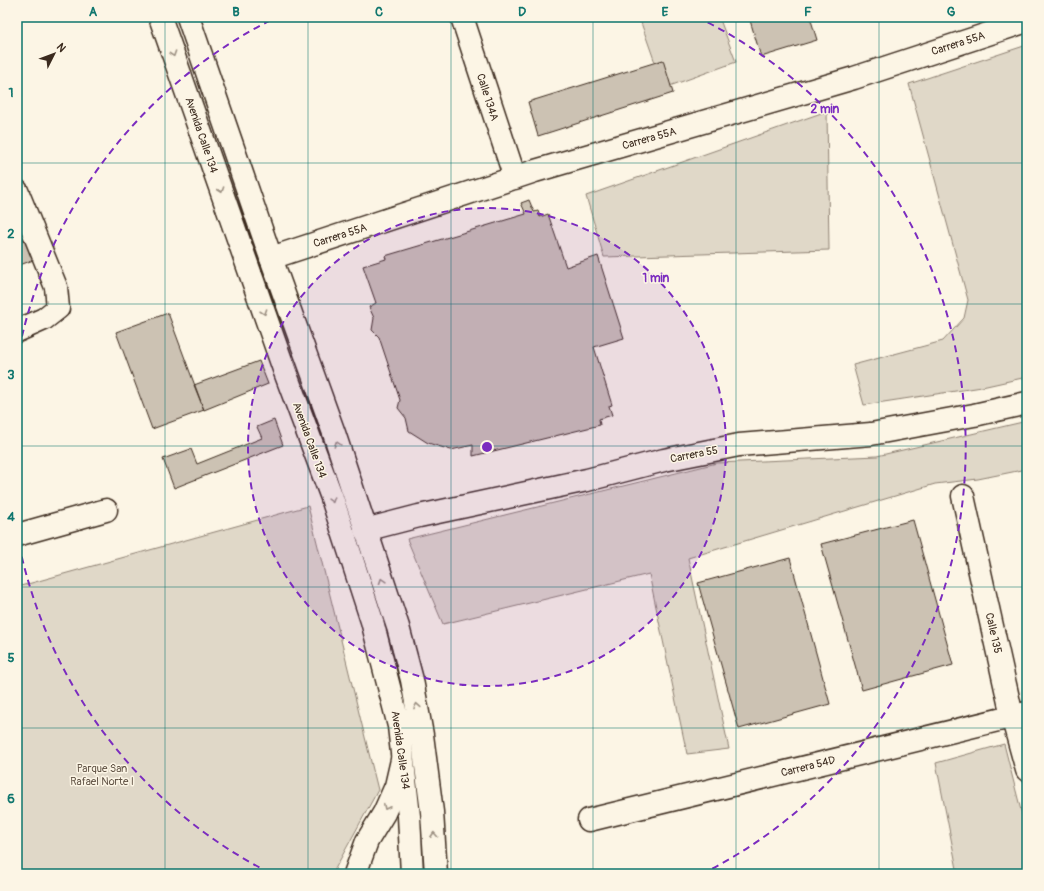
<svg xmlns="http://www.w3.org/2000/svg" width="1044" height="891" font-family="Pangolin,sans-serif">
  <style>
    .green { fill: #e0d8c8; stroke: #8e8173 }
    .building { fill: #ccc2b3; stroke: #3b2a1e }
    .lines { fill: none; stroke-linecap: round; stroke-linejoin: round }
    .minor-casing { stroke: #3b2a1e; stroke-width: 25 }
    .major-casing { stroke: #3b2a1e; stroke-width: 25 }
    .minor { stroke: #fcf5e5; stroke-width: 22 }
    .major { stroke: #fcf5e5; stroke-width: 22 }
    .oneway { stroke: #9c9082 }
    .grid { fill: none; stroke: #0f766e; stroke-width: 1; stroke-opacity: 0.55 }
    .ring { fill: none; stroke: #7b2cbf; stroke-width: 2; stroke-dasharray: 7 5 }
    .labels { text-anchor: middle; stroke-width: 3; stroke-linejoin: round; paint-order: stroke }
    .street-label { font-size: 11px; fill: #3b2a1e; stroke: #fcf5e5 }
    .park-label { font-size: 11px; fill: #645648; stroke: #fcf5e5 }
    .centre { fill: #7b2cbf; stroke: #fcf5e5; stroke-width: 2 }
    .ring-label { font-size: 12px; text-anchor: middle; font-weight: bold; fill: #7b2cbf; stroke: #fcf5e5; stroke-width: 3; stroke-linejoin: round; paint-order: stroke }
    .neatline { fill: none; stroke: #0f766e; stroke-width: 1.5 }
    .grid-label { font-size: 13px; text-anchor: middle; font-weight: bold; fill: #0f766e }
  </style>
  <rect width="100%" height="100%" fill="#fcf5e5"/>
  <filter id="ink" filterUnits="userSpaceOnUse"><feTurbulence type="fractalNoise" baseFrequency=".025" numOctaves="2"/><feDisplacementMap in="SourceGraphic" scale="8" xChannelSelector="R" yChannelSelector="G"/><feConvolveMatrix kernelMatrix="1 2 1 2 8 2 1 2 1" color-interpolation-filters="sRGB"/></filter>
  <g filter="url(#ink)">
    <!-- green -->
    <path class="green" d="M639 17H719L736 62 664 88Z
      M1027 45V377L982 387 864 405 853 365 943 341 964 318 968 300 909 84Z
      M827 111 829 250 604 257 586 196Z
      M1027 421V469L978 479 935 484 688 558 729 749 687 754 649 574 443 624 407 539 717 463 877 456Z
      M308 506 378 790 335 869V874H17V587Z
      M1004 744 1027 834V874H958L936 763Z"/>
    <!-- building -->
    <path class="building" d="M749 17H810L817 40 761 57Z
      M663 60 673 93 538 136 528 102Z
      M529 200 534 212 538 211 540 217 548 214 566 267 598 256 624 338 594 347 612 405 609 406 612 415 599 419 600 425 473 456V445L451 450 428 443 409 431 406 418 398 408 400 400 379 337 372 330 374 318 369 307 376 303 363 266 386 259 385 256 526 214 521 203Z
      M28 238 36 259 17 266V242Z
      M168 313 204 410 152 429 116 332Z
      M259 361 268 384 204 410 194 385Z
      M274 420 283 445 174 488 163 459 191 449 197 464 262 438 257 427Z
      M913 520 953 665 862 690 821 544Z
      M790 558 830 704 739 729 698 583Z"/>
    <g class="lines">
      <defs>
        <path id="minor" d="M462 17 515 178
          M17 191 56 287 58 308 44 319 17 331
          M271 258 535 171 854 78 1027 21
          M963 496 1012 716 1027 770
          M365 530 419 516 587 480 664 460 739 445 871 434 974 415 1027 403
          M17 535 106 510
          M589 820 1027 713
          M355 874 367 841 384 813 396 786 402 760"/>
        <path id="major" d="M160 17 285 372 331 495 372 621 399 726 409 816 412 874
          M188 17 271 258 334 433 398 627 412 680 422 735 432 812 436 874"/>
      </defs>
      <!-- minor casing -->
      <use href="#minor" class="minor-casing"/>
      <!-- major casing -->
      <use href="#major" class="major-casing"/>
      <!-- minor -->
      <use href="#minor" class="minor"/>
      <!-- major -->
      <use href="#major" class="major"/>
    </g>
    <!-- one-way arrows -->
    <defs><path id="oneway-chevron" d="M-2-3.5L2.5 0L-2 3.5" fill="none" stroke-width="1.6" stroke-linecap="round" stroke-linejoin="round"/></defs>
    <g class="oneway">
      <use href="#oneway-chevron" transform="translate(173 54) rotate(71)"/>
      <use href="#oneway-chevron" transform="translate(221 190) rotate(71)"/>
      <use href="#oneway-chevron" transform="translate(264 312) rotate(71)"/>
      <use href="#oneway-chevron" transform="translate(337 444) rotate(-108)"/>
      <use href="#oneway-chevron" transform="translate(332 500) rotate(72)"/>
      <use href="#oneway-chevron" transform="translate(382 581) rotate(-108)"/>
      <use href="#oneway-chevron" transform="translate(417 706) rotate(-100)"/>
      <use href="#oneway-chevron" transform="translate(386 807) rotate(116)"/>
      <use href="#oneway-chevron" transform="translate(434 835) rotate(-94)"/>
    </g>
  </g>
  <!-- grid -->
  <path class="grid" d="M165 17V874M308 17V874M451 17V874M593 17V874M736 17V874M879 17V874M17 163H1027M17 304H1027M17 446H1027M17 587H1027M17 728H1027"/>
  <!-- distance rings -->
  <circle cx="487" cy="447" r="239" fill="#7b2cbf" fill-opacity=".12"/>
  <g class="ring">
    <circle cx="487" cy="447" r="239"/>
    <path d="M270 873A478 478 0 0 1 17 534M17 360A478 478 0 0 1 277 17M697 17A478 478 0 0 1 704 873"/>
  </g>
  <g class="labels">
    <!-- street labels -->
    <g class="street-label">
      <text transform="translate(958 43) rotate(-18)" y="4">Carrera 55A</text>
      <text transform="translate(488 97) rotate(72)" y="4">Calle 134A</text>
      <text transform="translate(202 135) rotate(71)" y="4">Avenida Calle 134</text>
      <text transform="translate(649 138) rotate(-16)" y="4">Carrera 55A</text>
      <text transform="translate(340 235) rotate(-18)" y="4">Carrera 55A</text>
      <text transform="translate(310 440) rotate(70)" y="4">Avenida Calle 134</text>
      <text transform="translate(694 454) rotate(-11)" y="4">Carrera 55</text>
      <text transform="translate(994 633) rotate(77)" y="4">Calle 135</text>
      <text transform="translate(401 750) rotate(82)" y="4">Avenida Calle 134</text>
      <text transform="translate(808 766) rotate(-14)" y="4">Carrera 54D</text>
    </g>
    <!-- park labels -->
    <g class="park-label">
      <text x="102" y="772">Parque San<tspan x="102" dy="13">Rafael Norte I</tspan></text>
    </g>
  </g>
  <circle cx="487" cy="447" r="6" class="centre"/>
  <g class="ring-label">
    <text x="825" y="113">2 min</text>
    <text x="656" y="282">1 min</text>
  </g>
  <!-- margin -->
  <rect width="1044" height="891" fill="none" stroke="#fcf5e5" stroke-width="44"/>
  <!-- north arrow -->
  <g transform="translate(54 54) rotate(48)" stroke="#fcf5e5" stroke-width="3" paint-order="stroke">
  <path d="M0-3L7 15L0 10L-7 15Z" fill="#3b2a1e"/>
  <text y="-6" font-size="11" font-weight="bold" text-anchor="middle" fill="#3b2a1e">N</text>
  </g>
  <rect x="22" y="22" width="1000" height="847" class="neatline"/>
  <g class="grid-label">
    <text x="93" y="16">A</text>
    <text x="236" y="16">B</text>
    <text x="379" y="16">C</text>
    <text x="522" y="16">D</text>
    <text x="665" y="16">E</text>
    <text x="808" y="16">F</text>
    <text x="951" y="16">G</text>
    <text x="11" y="97">1</text>
    <text x="11" y="238">2</text>
    <text x="11" y="379">3</text>
    <text x="11" y="521">4</text>
    <text x="11" y="662">5</text>
    <text x="11" y="803">6</text>
  </g>
</svg>
